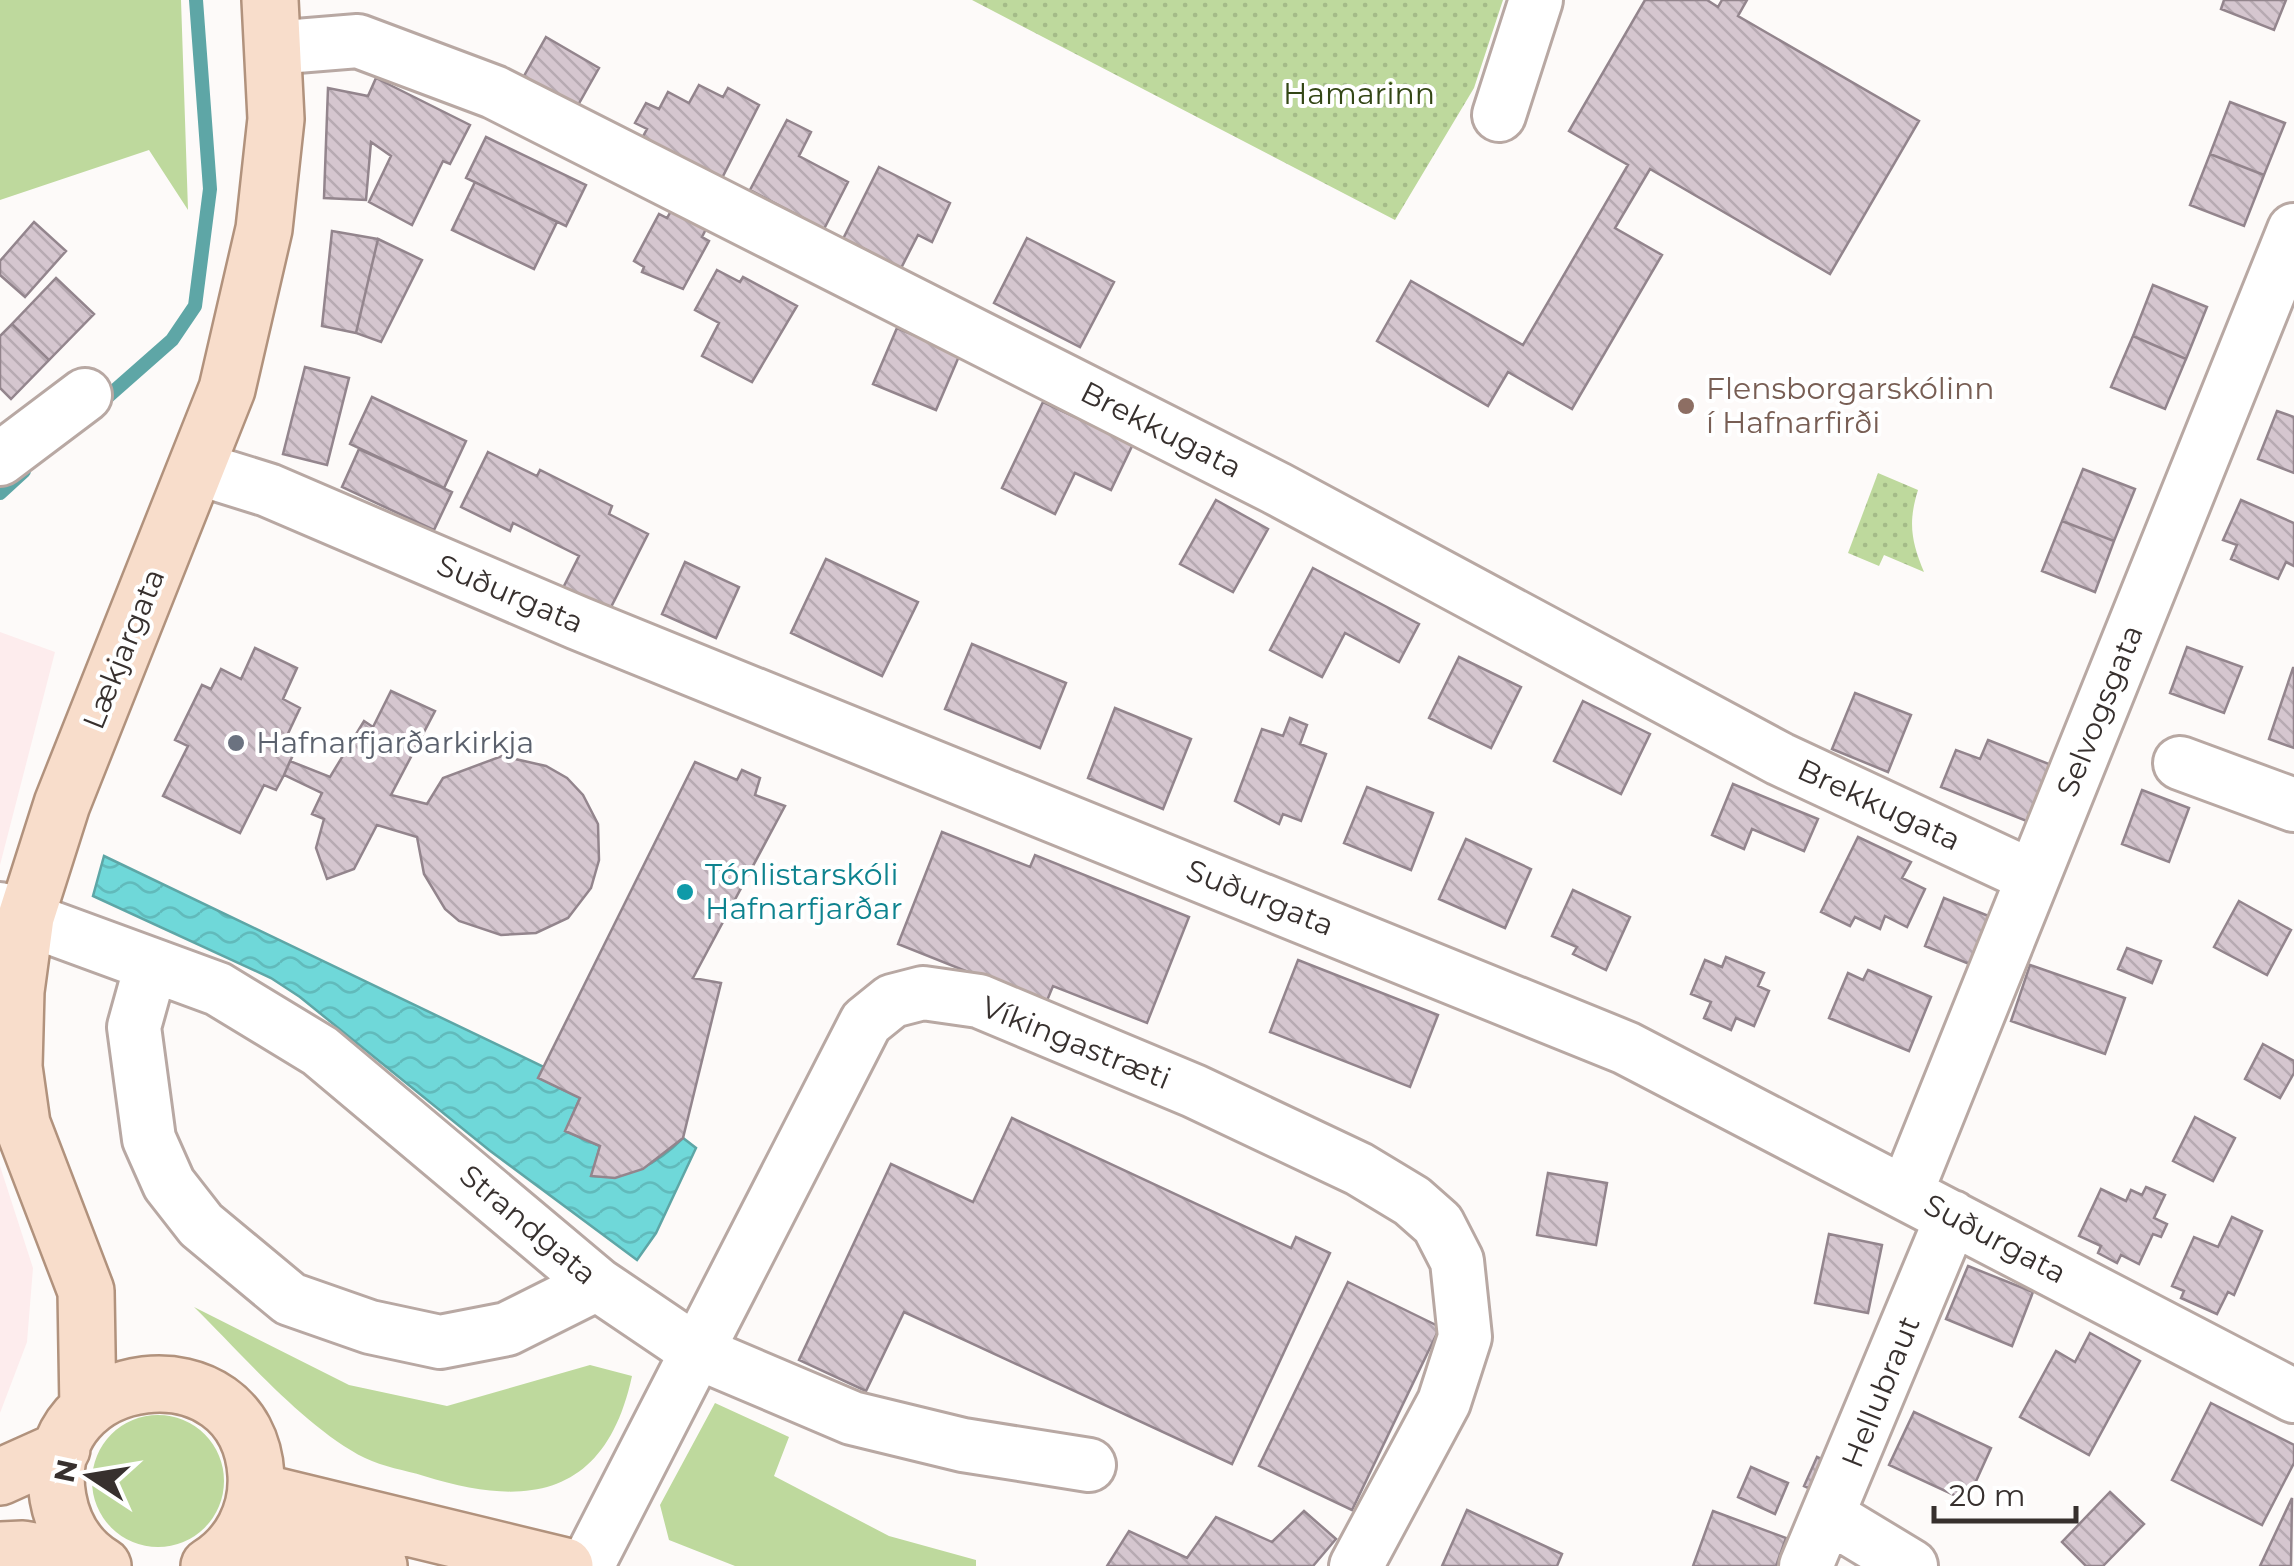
<svg xmlns="http://www.w3.org/2000/svg" width="2294" height="1566" font-family="Montserrat,sans-serif">
  <style>
    .commercial { fill: #fdeced }
    .grass { fill: #bed99d }
    .park { fill: url(#park-dots) }
    .water { fill: url(#water-waves); stroke: #5ea6a6; stroke-width: 2.5 }
    .lines { fill: none; stroke-linecap: round; stroke-linejoin: round }
    .stream { stroke: #5ea6a6; stroke-width: 14 }
    .building { fill: url(#building-back-hatch); stroke: #93858d; stroke-width: 2.5 }
    .minor-casing { stroke: #b8a8a3; stroke-width: 58 }
    .major-casing { stroke: #b1927d; stroke-width: 60 }
    .minor { stroke: #fff; stroke-width: 52 }
    .major { stroke: #f8ddcb; stroke-width: 55 }
    .education-dot { fill: #8d6e63; stroke: #fff; stroke-width: 4 }
    .worship-dot { fill: #6b7280; stroke: #fff; stroke-width: 4 }
    .culture-dot { fill: #0f9aa8; stroke: #fff; stroke-width: 4 }
    .labels { text-anchor: middle; stroke-width: 8; stroke-linejoin: round; paint-order: stroke }
    .park-label { font-size: 30px; fill: #334615; stroke: #fff }
    .education-label { font-size: 30px; fill: #785e54; stroke: #fff; text-anchor: start }
    .street-label { font-size: 30px; fill: #37302e; stroke: #fff }
    .worship-label { font-size: 30px; fill: #5b616d; stroke: #fff; text-anchor: start }
    .culture-label { font-size: 30px; fill: #0d838f; stroke: #fff; text-anchor: start }
  </style>
  <defs>
    <pattern id="park-dots" width="8" height="8" patternUnits="userSpaceOnUse" patternTransform="scale(2.5)"><rect width="8" height="8" fill="#bed99d"/><path d="M2 2h.1M6 6h.1" fill="none" stroke="#a4bb88" stroke-width="1.8" stroke-linecap="round"/></pattern>
    <pattern id="water-waves" width="16" height="10" patternUnits="userSpaceOnUse" patternTransform="scale(2.5)"><rect width="16" height="10" fill="#6fd8d9"/><path d="M0 5q4-4 8 0t8 0" fill="none" stroke="#61babb"/></pattern>
    <pattern id="building-back-hatch" width="6" height="6" patternUnits="userSpaceOnUse" patternTransform="scale(2.5)"><rect width="6" height="6" fill="#d5c6cf"/><path d="M-1 5l2 2M0 0l6 6M5-1l2 2" fill="none" stroke="#b7aab2"/></pattern>
  </defs>
  <rect width="100%" height="100%" fill="#fdfaf9"/>
  <!-- commercial -->
  <path class="commercial" d="M0 632 55 652 0 865Z
    M0 1166 33 1268 27 1342 0 1413Z"/>
  <!-- grass -->
  <path class="grass" d="M0 0H181L188 210 149 150 0 200Z
    M194 1307 349 1385 447 1406 590 1365 632 1376C606 1496 529 1509 424 1476 405 1470 383 1467 365 1458 305 1428 242 1354 194 1307Z
    M715 1403 789 1437 774 1476 889 1536 976 1560V1566H735L669 1540 660 1505Z
    M92 1481a66 66 0 1 1 132 0a66 66 0 1 1-132 0Z"/>
  <!-- park -->
  <path class="park" d="M972 0H1503L1474 88 1395 220Z
    M1878 473 1918 490C1908 522 1911 541 1924 572L1884 555 1879 566 1848 553Z"/>
  <!-- water -->
  <path class="water" d="M104 856 544 1067 539 1078 580 1098 566 1131 600 1146 592 1176C630 1178 656 1165 683 1138L696 1148 656 1233 637 1260 489 1150 300 997 271 978 93 896Z"/>
  <g class="lines">
    <!-- stream -->
    <path class="stream" d="M96 407 172 340 195 306 210 189 196 0
      M0 493 24 471"/>
  </g>
  <!-- building -->
  <path class="building" d="M1645 0H1707L1718 7 1722 0H1747L1738 16 1919 121 1830 274 1650 169 1615 228 1662 255 1572 409 1508 372 1488 406 1377 341 1411 281 1523 345 1628 165 1569 131Z
    M2224 0H2286L2274 30 2221 9Z
    M546 37 599 68 573 114 520 83Z
    M376 78 470 125 450 164 443 161 412 225 369 202 391 156 371 142 366 200 324 198 328 88 368 96Z
    M699 85 723 97 728 88 759 105 720 182 640 142 647 129 635 123 646 103 659 109 668 92 689 103Z
    M2230 102 2285 123 2264 175 2210 154Z
    M787 120 811 132 799 156 848 182 824 229 750 190Z
    M486 137 586 185 566 226 466 178Z
    M2210 154 2264 175 2244 226 2190 205Z
    M879 167 950 203 932 242 918 235 897 276 865 260 869 251 843 239Z
    M475 182 557 222 534 269 452 230Z
    M675 204 709 223 702 237 709 241 683 289 642 272 644 267 634 261 659 214 667 218Z
    M34 222 66 251 25 297 0 275V261Z
    M332 231 378 239 356 333 322 326Z
    M1027 238 1114 282 1080 347 994 303Z
    M378 239 422 260 381 342 356 333Z
    M717 270 740 282 743 277 797 306 752 382 702 356 719 323 695 310Z
    M56 278 94 314 49 360 12 324Z
    M2153 285 2207 307 2186 359 2133 336Z
    M12 324 49 360 11 399 0 388V336Z
    M897 328 960 354 936 410 873 384Z
    M2133 336 2186 359 2165 409 2111 387Z
    M305 367 349 378 327 465 283 454Z
    M372 397 466 441 444 488 350 444Z
    M1043 402 1133 444 1111 490 1075 473 1055 514 1002 488Z
    M2277 411 2294 417V473L2258 459Z
    M359 449 452 492 434 530 342 487Z
    M488 452 537 476 540 470 612 506 609 514 648 534 609 611 563 588 579 556 513 523 510 531 461 507Z
    M2083 469 2135 489 2114 541 2062 521Z
    M1216 500 1268 529 1233 592 1180 564Z
    M2241 500 2294 523V566L2286 562 2278 579 2231 559 2237 545 2223 540Z
    M2062 521 2114 541 2095 592 2042 571Z
    M826 559 918 602 882 676 791 633Z
    M685 562 739 587 716 638 662 614Z
    M1313 568 1419 624 1399 662 1345 633 1322 677 1270 650Z
    M972 644 1066 683 1040 748 945 709Z
    M2187 647 2242 667 2224 713 2170 693Z
    M255 648 297 668 283 699 300 708 285 740 297 746 284 775 276 790 264 785 240 833 163 796 188 746 175 740 202 685 211 689 221 669 241 679Z
    M1459 657 1521 687 1491 748 1429 718Z
    M2293 668H2294V748L2269 739Z
    M391 691 435 711 391 795 427 804 443 778 502 756 546 766 567 778 583 795 598 824 599 860 591 888 568 918 536 933 501 935 459 921 445 909 424 874 417 837 377 825 354 869 327 879 316 848 324 819 312 814 322 793 284 775 290 761 330 777 364 721 373 727Z
    M1855 693 1911 715 1888 772 1832 749Z
    M1583 701 1650 734 1621 794 1554 761Z
    M1115 708 1191 739 1163 809 1088 778Z
    M1290 718 1307 725 1300 744 1326 754 1301 821 1283 814 1279 824 1235 801 1262 729 1283 736Z
    M1988 740 2069 772 2047 829 1941 787 1956 750 1980 759Z
    M695 762 737 780 742 770 760 778 755 795 785 806 693 978 721 983 683 1138 643 1169 615 1178 591 1176 600 1146 565 1131 580 1098 538 1078Z
    M1733 784 1818 819 1804 851 1752 829 1744 849 1712 835Z
    M1367 787 1433 813 1411 870 1344 843Z
    M2142 790 2189 808 2169 862 2122 844Z
    M942 832 1030 867 1035 855 1189 917 1147 1023 1053 986 1046 1003 898 944Z
    M1858 837 1911 862 1902 878 1925 889 1907 927 1885 916 1880 929 1855 917 1850 926 1821 912Z
    M1466 839 1531 869 1505 928 1439 899Z
    M1573 890 1630 917 1606 970 1573 954 1577 947 1552 936Z
    M1944 898 1991 917 1972 965 1925 946Z
    M2239 901 2291 930 2267 975 2214 947Z
    M2127 948 2161 961 2152 983 2118 969Z
    M1726 957 1764 973 1758 986 1769 991 1754 1026 1736 1018 1731 1030 1704 1018 1711 1002 1691 994 1705 960 1722 967Z
    M1298 960 1438 1015 1410 1087 1270 1032Z
    M2030 965 2125 998 2105 1054 2011 1021Z
    M1868 970 1931 997 1909 1051 1829 1018 1848 973 1863 980Z
    M2263 1044 2294 1061V1073L2280 1098 2245 1079Z
    M2195 1117 2235 1138 2213 1181 2173 1161Z
    M1012 1118 1291 1248 1296 1237 1330 1253 1232 1464 904 1312 866 1391 799 1360 891 1164 973 1202Z
    M1548 1173 1607 1183 1596 1245 1537 1235Z
    M2146 1187 2165 1195 2154 1218 2167 1224 2161 1237 2153 1234 2139 1264 2121 1255 2117 1263 2098 1253 2101 1246 2079 1236 2101 1189 2126 1201 2131 1190 2142 1195Z
    M2232 1217 2262 1231 2234 1295 2228 1292 2217 1314 2181 1298 2184 1291 2172 1286 2194 1237 2218 1247Z
    M1829 1234 1882 1245 1868 1313 1815 1303Z
    M1968 1266 2033 1292 2012 1346 1946 1319Z
    M1348 1282 1440 1327 1352 1510 1259 1466Z
    M2090 1333 2140 1361 2089 1455 2020 1417 2056 1351 2075 1362Z
    M2211 1403 2294 1445V1463L2262 1525 2172 1480Z
    M1914 1412 1991 1448 1967 1501 1889 1465Z
    M1817 1457 1837 1466 1824 1495 1804 1486Z
    M1751 1467 1788 1483 1775 1514 1738 1497Z
    M2110 1492 2144 1524 2103 1566H2086L2062 1542Z
    M2292 1498 2291 1566H2260Z
    M1467 1510 1562 1554 1557 1566H1442Z
    M1304 1511 1336 1539 1313 1566H1107L1129 1531 1187 1558 1216 1517 1272 1542Z
    M1713 1511 1786 1538 1776 1566H1693Z"/>
  <g class="lines">
    <defs>
      <path id="minor" d="M272 48 358 41 494 92 1276 488 1780 759 2033 877
        M1499 115 1536 0
        M0 459 85 395
        M197 468 268 490 578 623 1626 1048 2294 1396
        M2180 763 2294 805
        M0 909 218 989 320 1051 597 1284 699 1353 852 1418 963 1445 1089 1465
        M151 966 134 1027 149 1139 169 1184 201 1225 290 1299 370 1327 440 1342 507 1329 597 1284
        M1906 1193 2294 230
        M1830 1517 1911 1566
        M587 1566 866 1022 892 1001 923 993 979 1001 1194 1091 1359 1169 1412 1201 1438 1224 1457 1261 1465 1337 1444 1402 1356 1566
        M1806 1566 1952 1217"/>
      <path id="major" d="M88 1409 86 1291 22 1124 14 1067 16 991 26 917 62 804 227 389 264 229 276 119 270 0
        M0 1477 62 1449
        M256 1491 565 1566
        M0 1550 23 1549 95 1562
        M221 1559 288 1550 379 1566
        M103 1566C78 1551 63 1526 58 1498 34 1364 248 1338 256 1475 258 1512 240 1547 209 1566"/>
    </defs>
    <!-- minor casing -->
    <use href="#minor" class="minor-casing"/>
    <!-- major casing -->
    <use href="#major" class="major-casing"/>
    <!-- minor -->
    <use href="#minor" class="minor"/>
    <!-- major -->
    <use href="#major" class="major"/>
  </g>
  <!-- markers -->
  <circle class="education-dot" cx="1686" cy="406" r="10"/>
  <circle class="worship-dot" cx="236" cy="743" r="10"/>
  <circle class="culture-dot" cx="685" cy="892" r="10"/>
  <g class="labels">
    <!-- park labels -->
    <g class="park-label">
      <text x="1359" y="104">Hamarinn</text>
    </g>
    <!-- education labels -->
    <g class="education-label">
      <text x="1706" y="399">Flensborgarskólinn<tspan x="1706" dy="34">í Hafnarfirði</tspan></text>
    </g>
    <!-- street labels -->
    <g class="street-label">
      <text transform="translate(1161 430) rotate(27)" y="10">Brekkugata</text>
      <text transform="translate(510 594) rotate(23)" y="10">Suðurgata</text>
      <text transform="translate(124 649) rotate(-68)" y="10">Lækjargata</text>
      <text transform="translate(2100 711) rotate(-68)" y="10">Selvogsgata</text>
      <text transform="translate(1879 805) rotate(25)" y="10">Brekkugata</text>
      <text transform="translate(1260 898) rotate(22)" y="10">Suðurgata</text>
      <text transform="translate(1076 1043) rotate(22)" y="10">Víkingastræti</text>
      <text transform="translate(528 1225) rotate(40)" y="10">Strandgata</text>
      <text transform="translate(1995 1239) rotate(28)" y="10">Suðurgata</text>
      <text transform="translate(1881 1392) rotate(-68)" y="10">Hellubraut</text>
    </g>
    <!-- worship labels -->
    <g class="worship-label">
      <text x="256" y="753">Hafnarfjarðarkirkja</text>
    </g>
    <!-- culture labels -->
    <g class="culture-label">
      <text x="705" y="885">Tónlistarskóli<tspan x="705" dy="34">Hafnarfjarðar</tspan></text>
    </g>
  </g>
  <!-- north arrow -->
  <g transform="translate(90 1476) rotate(282)" stroke="#ffffff" stroke-width="8" paint-order="stroke">
  <path d="M0-8L18 38L0 25L-18 38Z" fill="#37302e"/>
  <text y="-15" font-size="28" font-weight="bold" text-anchor="middle" fill="#37302e">N</text>
  </g>
  <!-- scale -->
  <path d="M1934 1506v15h142v-15" fill="none" stroke="#37302e" stroke-width="5"/>
  <text x="1949" y="1506" font-size="30" fill="#37302e" stroke="#ffffff" stroke-width="8" paint-order="stroke">20 m</text>
</svg>
